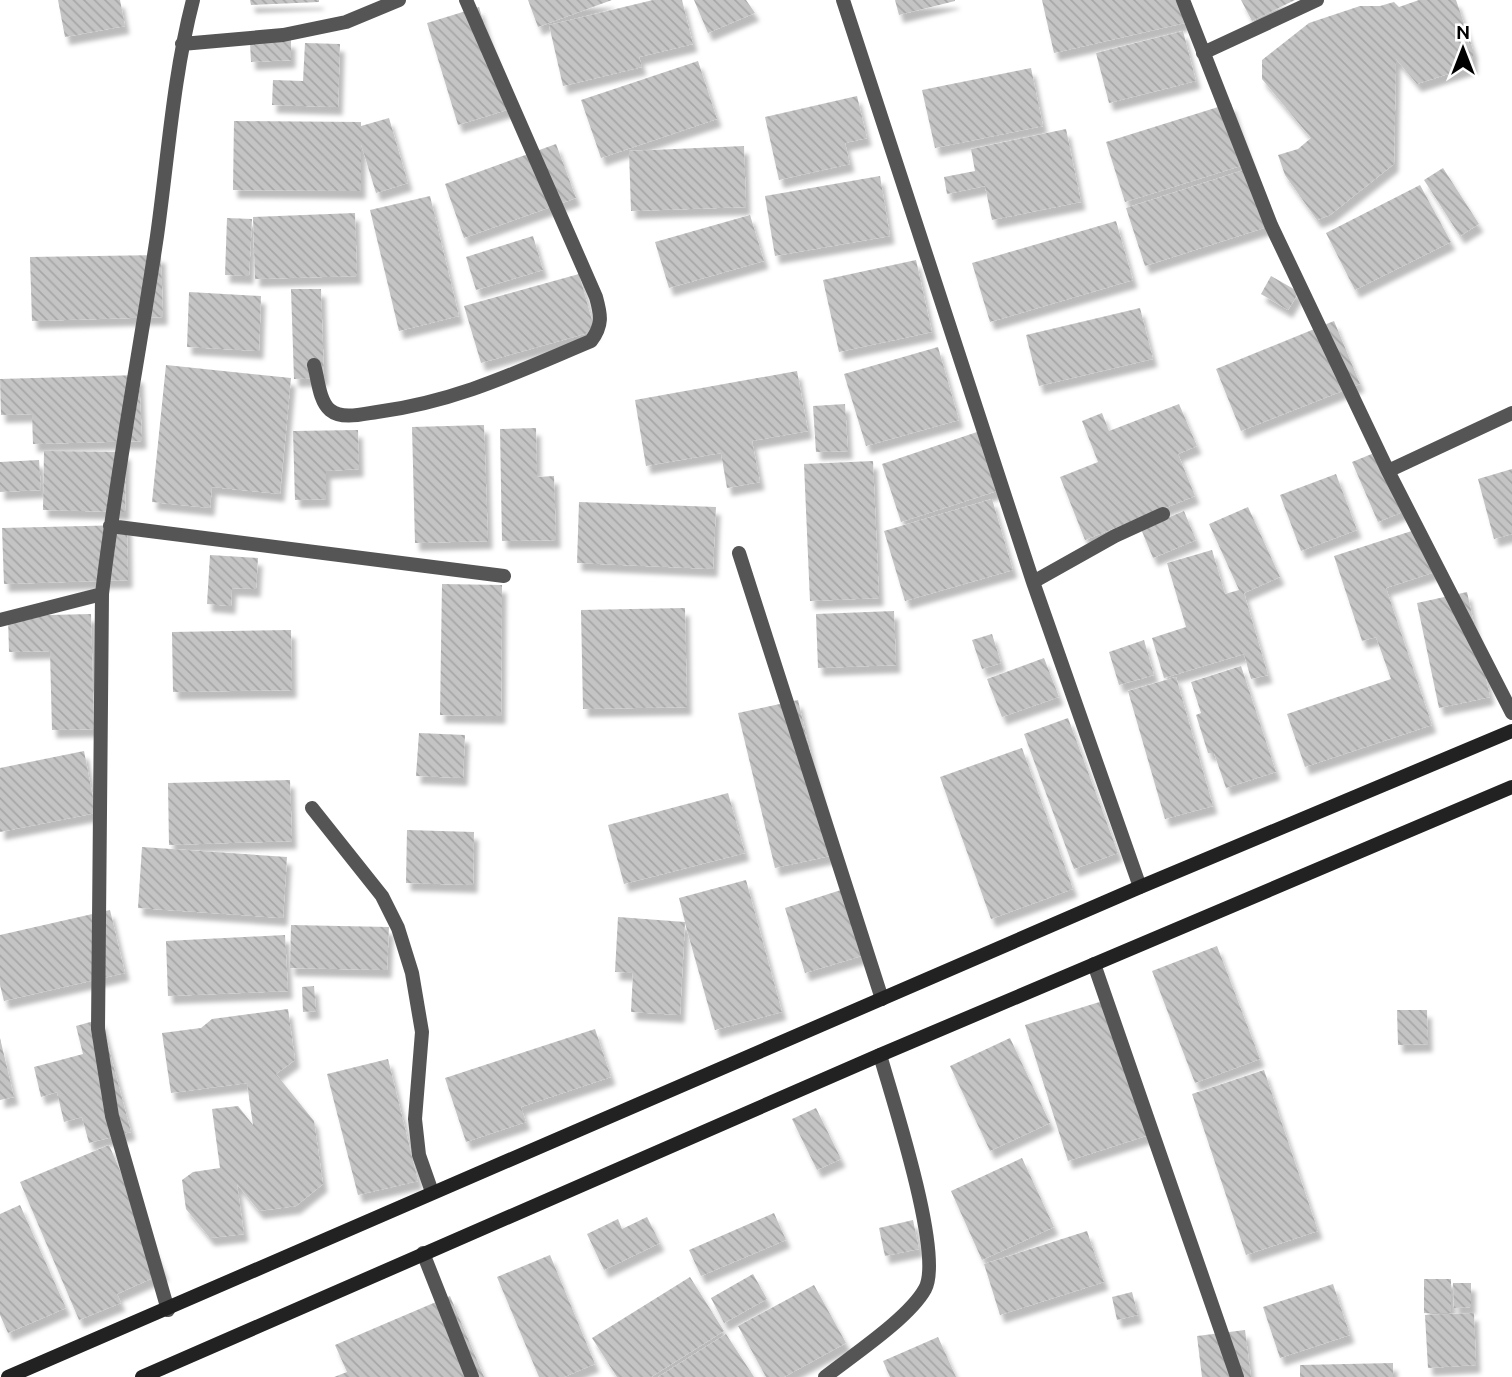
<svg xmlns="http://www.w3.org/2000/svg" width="1512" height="1377" font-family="Ubuntu,sans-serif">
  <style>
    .building { fill: url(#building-back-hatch); filter: url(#shadow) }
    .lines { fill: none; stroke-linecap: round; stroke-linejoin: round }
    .minor { stroke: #555; stroke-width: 14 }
    .secondary { stroke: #222; stroke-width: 14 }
  </style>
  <defs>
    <pattern id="building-back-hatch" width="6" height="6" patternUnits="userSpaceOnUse" patternTransform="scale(1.75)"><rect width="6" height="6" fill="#c4c4c4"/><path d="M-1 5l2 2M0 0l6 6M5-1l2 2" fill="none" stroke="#a7a7a7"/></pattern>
    <filter id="shadow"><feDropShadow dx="4.5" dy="8" stdDeviation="2" flood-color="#0004"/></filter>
  </defs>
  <rect width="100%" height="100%" fill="#fff"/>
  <!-- building -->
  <path class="building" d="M58 0H120L125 26 65 37Z
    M250 0H319V2L251 5Z
    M528 0H612L538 27Z
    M653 0H682L693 44 639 57 642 67 563 86 549 25Z
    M694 0H746L755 13 708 33Z
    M895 0H955V1L899 15Z
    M1042 0H1180L1185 23 1054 53Z
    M1241 0H1295L1252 21Z
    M1419 0H1456L1473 50V66L1417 84 1396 59 1394 164 1330 215 1317 220 1285 175 1278 155 1298 149 1311 138 1262 79V60L1309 23 1360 6H1380L1394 2 1399 7Z
    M479 7 510 109 458 125 427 23Z
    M1183 31 1196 81 1109 103 1096 53Z
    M291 40V60L251 62 250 42Z
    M305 43 340 44 338 107 272 105 273 80 303 81Z
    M698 61 717 119 601 158 581 100Z
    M1031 68 1043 126 935 148 922 90Z
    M857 96 867 138 845 143 850 164 779 180 765 117Z
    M1231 103 1250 163 1125 202 1106 142Z
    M389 118 408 183 376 193 361 144V191L233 190 234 121 361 122V126Z
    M1066 129 1081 202 992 220 985 186 947 194 944 177 975 171 971 149Z
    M556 144 576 198 464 238 445 184Z
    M744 146 746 207 631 211 629 151Z
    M1443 168 1479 224 1460 236 1424 180Z
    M1247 169 1267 227 1145 266 1126 208Z
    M880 176 890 236 775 256 765 196Z
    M1420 185 1451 242 1355 290 1326 233Z
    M430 196 459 316 399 331 370 210Z
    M355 213 357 276 255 279 253 217Z
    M750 215 764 261 669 288 655 242Z
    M227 218 252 219 249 276 225 275Z
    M1116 221 1133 280 990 322 972 263Z
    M533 236 543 270 476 290 466 257Z
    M161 255 163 317 32 321 30 257Z
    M916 260 932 332 839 352 823 280Z
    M579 274 595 331 481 363 464 306Z
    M1271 276 1299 292 1288 310 1261 294Z
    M291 289H321L324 378 294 379Z
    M189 292 261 296 259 351 187 347Z
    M1140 308 1153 359 1039 386 1026 335Z
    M1334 321 1360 384 1241 431 1216 369Z
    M938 347 959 420 866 446 844 374Z
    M166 365 291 378 280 494 212 487 210 508 152 502Z
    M797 371 808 431 752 441 760 482 727 488 721 453 646 466 635 400Z
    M139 375 142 441 33 444 32 414 1 415 0 379Z
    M845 404 848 451 816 452 813 406Z
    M1179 404 1197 446 1178 454 1195 496 1085 540 1060 477 1098 462 1082 421 1102 413 1109 431Z
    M484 425 488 541 415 543 412 427Z
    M536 428 537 477 554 476 556 540 502 541 500 429Z
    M358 430 359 469 326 471V499L295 500 293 431Z
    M980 431 1000 490 901 522 882 464Z
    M44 451 126 452 125 512 43 510Z
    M1379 451 1405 511 1378 522 1352 462Z
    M39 460 41 490 0 492V462Z
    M873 461 879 598 810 601 804 464Z
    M1512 469V534L1494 539 1478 479Z
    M1336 474 1357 530 1301 551 1280 495Z
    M992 499 1013 570 905 601 884 531Z
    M579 502 716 507 713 569 577 563Z
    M1248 507 1280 577 1244 593 1268 675 1251 679 1244 654 1164 678 1152 638 1186 627 1167 563 1212 550 1225 594 1239 590 1209 524Z
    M1184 511 1196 540 1153 558 1141 529Z
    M127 525 128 580 4 584 2 528Z
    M1421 528 1435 572 1386 588 1432 725 1305 767 1287 714 1391 679 1376 637 1362 641 1334 556Z
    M210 555 258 558 256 589 232 588 231 606 207 604Z
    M442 584 502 585 501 716 440 715Z
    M1467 592 1490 697 1439 708 1417 603Z
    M685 608 687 707 583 709 581 610Z
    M894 611 896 665 818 668 816 614Z
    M91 614 94 729 52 730 50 651 9 652 8 616Z
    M291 630 292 690 173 692 172 632Z
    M992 634 1001 663 982 669 972 640Z
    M1144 640 1154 675 1119 685 1109 652Z
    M1044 658 1059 697 1002 717 987 679Z
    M1241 666 1276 772 1226 788 1214 753H1208L1196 715 1201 713 1191 682Z
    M1176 677 1213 806 1165 819 1128 691Z
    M798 700 834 855 775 868 738 713Z
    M1068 718 1118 853 1074 869 1024 734Z
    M419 733 465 735 463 778 416 776Z
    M1022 748 1073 889 991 919 940 777Z
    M84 751 96 813 0 832V768Z
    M290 780 292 841 169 845 168 783Z
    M728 793 745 853 624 884 608 825Z
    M407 830 474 832 473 885 406 883Z
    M142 847 287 857 283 918 138 908Z
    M746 880 782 1012 715 1030 685 923 680 1015 631 1012 633 973 615 972 618 917 685 922 679 898Z
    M844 889 865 955 805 973 785 908Z
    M110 910 125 973 4 1001 0 985V935Z
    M291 925 389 927 387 970 290 968Z
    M285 935 288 991 168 996 166 941Z
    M1217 946 1260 1059 1195 1083 1152 971Z
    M314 986 316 1011 303 1012 302 987Z
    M1106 1000 1149 1135 1068 1161 1025 1025Z
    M288 1009 295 1060 276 1074 314 1121 323 1184 296 1206 259 1211 237 1184 244 1234 210 1238 186 1209 182 1180 193 1172 220 1168 212 1109 238 1106 253 1125 247 1083 171 1093 162 1033 201 1028 212 1019Z
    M1397 1010H1427L1428 1044 1398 1045Z
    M101 1019 131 1132 89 1143 82 1117 64 1122 57 1092 41 1097 34 1067 83 1054 76 1026Z
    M595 1029 611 1077 521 1107 526 1122 466 1142 445 1078Z
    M0 1038 14 1097 0 1100Z
    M1010 1038 1050 1123 990 1151 950 1066Z
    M388 1059 418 1181 358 1195 327 1074Z
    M1264 1070 1318 1231 1246 1255 1192 1094Z
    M816 1108 841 1159 817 1170 792 1119Z
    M109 1145 164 1273 117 1294 121 1303 79 1320 20 1182Z
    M1022 1158 1054 1227 982 1260 951 1191Z
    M20 1205 66 1308 8 1333 0 1315V1214Z
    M774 1213 786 1240 701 1276 689 1250Z
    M647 1217 660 1243 604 1270 587 1234 618 1219 622 1229Z
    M913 1220 919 1249 885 1256 879 1228Z
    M1087 1231 1104 1282 1000 1315 984 1264Z
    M550 1255 595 1364 564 1377H539L497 1277Z
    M753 1274 767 1299 724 1323 711 1298Z
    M690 1277 724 1331 651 1377H617L592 1338Z
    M1424 1279H1451V1313H1424Z
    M1453 1283H1471V1307L1454 1308Z
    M1333 1284 1350 1335 1280 1358 1263 1307Z
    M814 1285 846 1343 784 1377H766L738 1326Z
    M1132 1292 1138 1315 1117 1320 1112 1297Z
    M450 1296 484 1377H334L347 1372 335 1345Z
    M1474 1313 1476 1365 1428 1368 1425 1315Z
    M1245 1330 1251 1377H1202L1197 1336Z
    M726 1334 754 1377H658Z
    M938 1337 956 1377H890L883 1361Z
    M1393 1363V1377H1300V1365Z"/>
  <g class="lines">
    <!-- minor -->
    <path class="minor" d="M843 0 1033 582 1140 887
      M1183 0 1271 225 1388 471 1512 713
      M182 44 283 35 346 22 399 0
      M1203 53 1317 0
      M314 365C318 378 319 401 330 410 342 420 363 414 377 412 458 401 517 372 591 341 603 325 601 315 596 297L466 0
      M1388 471 1512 413
      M110 526 504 576
      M739 553 882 999
      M1033 582 1115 536 1163 514
      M0 620 102 594
      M312 808 382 896 398 928 412 973 422 1032 415 1119 419 1155 432 1192
      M1094 964 1237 1377
      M423 1253 472 1377
      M168 1310 112 1116 98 1029 102 594C116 474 139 356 157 236 168 158 173 77 193 0
      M825 1377C853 1355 909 1318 925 1289 944 1255 892 1098 880 1055"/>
    <!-- secondary -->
    <path class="secondary" d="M8 1377 1140 887 1512 731
      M142 1377 880 1055 1512 787"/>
  </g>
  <!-- north arrow -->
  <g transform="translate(1463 49)" stroke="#ffffff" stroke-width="5" paint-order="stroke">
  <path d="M0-5L12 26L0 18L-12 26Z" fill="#000000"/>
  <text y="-10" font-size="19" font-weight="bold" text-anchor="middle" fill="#000000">N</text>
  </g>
</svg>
